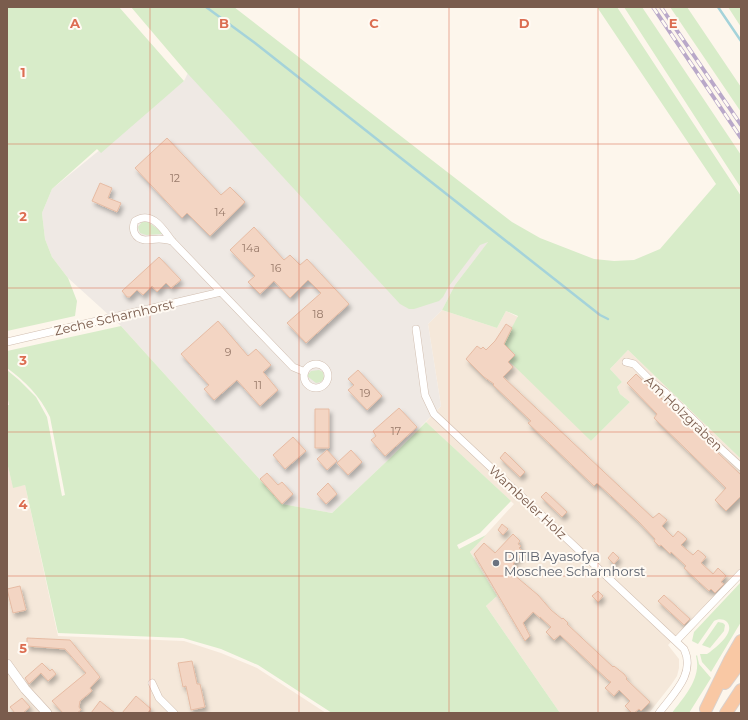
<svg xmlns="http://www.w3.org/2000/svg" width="748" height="720" font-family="Montserrat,sans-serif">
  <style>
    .residential { fill: #f5e8da }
    .industrial { fill: #efe9e4 }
    .green { fill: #d8ecc9 }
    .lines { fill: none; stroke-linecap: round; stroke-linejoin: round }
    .stream { stroke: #a5d3da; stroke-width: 2.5 }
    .building { fill: #f3d5c3; stroke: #e6bba3; filter: url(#shadow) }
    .minor-casing { stroke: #d1beb0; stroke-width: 8 }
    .tertiary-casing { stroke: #d1beb0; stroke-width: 10 }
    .trunk-casing { stroke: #dad1cd; stroke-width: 14 }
    .minor { stroke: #fff; stroke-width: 7 }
    .tertiary { stroke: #fff; stroke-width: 9 }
    .trunk { stroke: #f9c8a4; stroke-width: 12 }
    .rail-casing { stroke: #b9a8c9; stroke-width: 4 }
    .rail { stroke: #fffaf3; stroke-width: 2.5; stroke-dasharray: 8; stroke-linecap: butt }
    .grid { fill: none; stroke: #dc6d51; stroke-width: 1; stroke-opacity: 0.55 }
    .worship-dot { fill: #6b7280; stroke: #fffaf3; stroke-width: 1.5 }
    .labels { text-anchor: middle; stroke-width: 4; stroke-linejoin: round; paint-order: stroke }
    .number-label { font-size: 11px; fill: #987a6a }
    .street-label { font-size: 13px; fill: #7a5c4d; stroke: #fffaf3 }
    .worship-label { font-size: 13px; fill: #5b616d; stroke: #fffaf3; text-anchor: start }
    .grid-label { font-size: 13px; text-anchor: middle; font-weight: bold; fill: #dc6d51; stroke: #fffaf3; stroke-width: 4; stroke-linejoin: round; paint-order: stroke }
  </style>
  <defs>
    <filter id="shadow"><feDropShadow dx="2.5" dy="4" stdDeviation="2" flood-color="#0004"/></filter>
  </defs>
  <rect width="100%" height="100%" fill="#fdf6ec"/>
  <!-- residential -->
  <path class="residential" d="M442 310 497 328 506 311 518 317 503 344 515 355 591 441 630 402 620 394 617 387 622 382 610 369 628 350 741 459V569L668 645 679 659V668L677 676 671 685 649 713H560L486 606 497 596 470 552 514 504 426 422 441 406 428 324Z
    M7 462 13 487 25 485 58 636 184 641 221 653 257 668 326 713H7Z"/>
  <!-- industrial -->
  <path class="industrial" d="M212 24 489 241 455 285 442 310 428 324 441 406 388 460 332 513 282 504 121 326 68 278 52 257 45 239 42 213 52 189 184 81Z"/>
  <!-- green -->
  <path class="green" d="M7 7H119L184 81 101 153 97 149 52 189 42 213 45 239 52 257 68 278 77 301 75 316 7 331Z
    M131 7H234L512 222 540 238 594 259 614 261 634 260 660 249 716 184 597 7H617L741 196V459L628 350 610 369 622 382 617 387 620 394 630 402 591 441 509 361 515 354 503 344 518 316 506 311 497 328 442 310 455 285 488 242 480 245 449 286 443 297 439 301 414 309H409L400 304 188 74Z
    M624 7H642L741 155V188Z
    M670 7H687L741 87V112Z
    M728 7H741V27Z
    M142 222H148L162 232V234L146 235 140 233 138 227Z
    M121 326 282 504 332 513 388 460 426 422 511 501 480 533 457 545 459 549 486 535 470 552 497 596 486 606 560 713H332L258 665 221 649 183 638 58 633 25 485 13 488 7 462V405H9L7 395V370L19 380 36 397 47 417 62 496 65 495 50 417C40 396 25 381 7 368V351Z
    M319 370 323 372 324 378 321 382 316 383 307 376 311 371Z
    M741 582V622L711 672 702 662 700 654H707L710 652C716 647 725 640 728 633 733 622 722 616 714 621L698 644 692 641 694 632Z
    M718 622 723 623 725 625 724 631 710 648 702 645Z
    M697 655 699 664 711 678 689 713H672C684 697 702 678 696 656Z"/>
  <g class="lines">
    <!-- stream -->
    <path class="stream" d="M206 7 255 43 600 315 608 319
      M718 7 741 41"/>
  </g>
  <!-- building -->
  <path class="building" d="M167 138 221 195 230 187 245 202 210 236 187 213 182 218 135 168Z
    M100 183 112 188 108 198 121 203 117 212 92 201Z
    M254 227 284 260 290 255 300 265 307 259 349 304 306 343 287 323 321 293 308 280 290 298 274 281 260 294 248 282 255 276 230 250Z
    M159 257 181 280 171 288 166 283 157 292 152 286 143 295 137 290 130 297H127L122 291Z
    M218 321 248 356 256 349 271 365 263 372 278 390 260 406 237 380 214 400 204 389 209 385 181 354Z
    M506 324 512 328 504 344 515 355 508 362 513 367 503 377 653 518 659 513 667 520 662 526 673 537 678 531 683 535 687 539 681 545 693 555 698 550 702 553 706 557 701 563 713 574 718 568 726 576 721 582 724 584 715 593 711 589 709 591 699 582 684 568 686 566 671 552 670 554 661 545 659 546 654 541 655 539 639 522 597 483 594 486 528 423 531 421 493 385 494 384 484 377 466 359 477 346 481 349 483 347 486 350 495 341Z
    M358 370 382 396 367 410 348 390 354 385 348 379Z
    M636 374 741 475V496L726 511 715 500 726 488 654 418 657 414 627 383Z
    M399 408 417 427 385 456 371 440 376 436 373 431Z
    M315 409H329V448H315Z
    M293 437 306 451 285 469 273 455Z
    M327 450 337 461 327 470 317 459Z
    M351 450 362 462 348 475 337 463Z
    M505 452 525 472 520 477 500 458Z
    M267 473 278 485 282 482 293 494 282 504 260 479Z
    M328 483 337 494 326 504 317 494Z
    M546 492 567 512 562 517 541 497Z
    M502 524 508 529 503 535 498 530Z
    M513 534 520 541 518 544 521 546 519 548 524 552 513 564 518 568 513 574 538 595 551 610 562 619 563 618 568 623 567 624 613 667 614 666 624 674 627 678 626 679 650 702 641 711 639 709 634 713H632L625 706 630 701 619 690 614 696 605 688 611 682 608 680 560 635 554 640 546 632 551 627 540 617V618L533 612 523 623 530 636 525 641 474 554 484 543 495 553Z
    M613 552 619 558 614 564 608 558Z
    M20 586 26 610 13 613 7 589Z
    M598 591 603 596 598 602 592 596Z
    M664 595 690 619 684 625 658 601Z
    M27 638 70 640 100 677 90 688 92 691 80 701 79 707 81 710 77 713H63L52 701 86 673 65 649 27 646Z
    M192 661 197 684H200L205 707 191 710 186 686 183 687 178 663Z
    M42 663 50 671 52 669 56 674 48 681 41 673 29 684 25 678Z
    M136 696 151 709 147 713H122Z
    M22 698 30 707 23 713H15L10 707Z
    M100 701 106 706 115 713H91Z"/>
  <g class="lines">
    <defs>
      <path id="minor" d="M172 241C168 240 163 239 159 239 154 239 150 240 145 240 135 239 131 230 135 221 152 210 163 229 172 241L293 367 305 372
        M416 329 425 395 434 414 684 649C696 674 673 694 659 713
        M7 342 221 292
        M626 362 634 364 654 384 665 392 699 425 705 434 741 467
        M304 376a12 12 0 1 1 24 0a12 12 0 1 1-24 0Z
        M676 641 741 573
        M152 683 159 698 174 713"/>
      <path id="tertiary" d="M7 664 25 689 47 713"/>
      <path id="trunk" d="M725 683 741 661
        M706 709 730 660 741 641
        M726 713 741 690"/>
    </defs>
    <!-- minor casing -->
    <use href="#minor" class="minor-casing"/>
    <!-- tertiary casing -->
    <use href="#tertiary" class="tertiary-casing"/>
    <!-- trunk casing -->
    <use href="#trunk" class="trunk-casing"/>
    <!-- minor -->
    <use href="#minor" class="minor"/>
    <!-- tertiary -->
    <use href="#tertiary" class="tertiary"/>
    <!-- trunk -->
    <use href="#trunk" class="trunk"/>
    <defs>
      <path id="rail" d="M653 7 741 138
        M661 7 741 125"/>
    </defs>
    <!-- rail casing -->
    <use href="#rail" class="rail-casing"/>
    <!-- rail -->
    <use href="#rail" class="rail"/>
  </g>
  <!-- grid -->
  <path class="grid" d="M150 7V713M299 7V713M449 7V713M598 7V713M7 144H741M7 288H741M7 432H741M7 576H741"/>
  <!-- markers -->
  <circle class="worship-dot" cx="496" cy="563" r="4"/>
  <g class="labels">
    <!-- number labels -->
    <g class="number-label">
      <text x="175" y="182">12</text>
      <text x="220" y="216">14</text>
      <text x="251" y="252">14a</text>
      <text x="276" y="272">16</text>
      <text x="318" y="318">18</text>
      <text x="228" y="356">9</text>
      <text x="258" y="389">11</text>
      <text x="365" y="397">19</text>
      <text x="396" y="435">17</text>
    </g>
    <!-- street labels -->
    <g class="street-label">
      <text transform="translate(114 317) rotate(-13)" y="5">Zeche Scharnhorst</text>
      <text transform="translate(684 413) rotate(44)" y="5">Am Holzgraben</text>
      <text transform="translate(528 502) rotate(43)" y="5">Wambeler Holz</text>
    </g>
    <!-- worship labels -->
    <g class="worship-label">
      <text x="504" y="561">DITIB Ayasofya<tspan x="504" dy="15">Moschee Scharnhorst</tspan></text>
    </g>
  </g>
  <g class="grid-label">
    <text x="75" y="28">A</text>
    <text x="224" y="28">B</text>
    <text x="374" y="28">C</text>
    <text x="524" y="28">D</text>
    <text x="673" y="28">E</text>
    <text x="23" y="77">1</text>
    <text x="23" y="221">2</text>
    <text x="23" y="365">3</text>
    <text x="23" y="509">4</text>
    <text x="23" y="653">5</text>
  </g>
  <!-- border -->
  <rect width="748" height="720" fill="none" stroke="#7a5c4d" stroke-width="16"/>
</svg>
